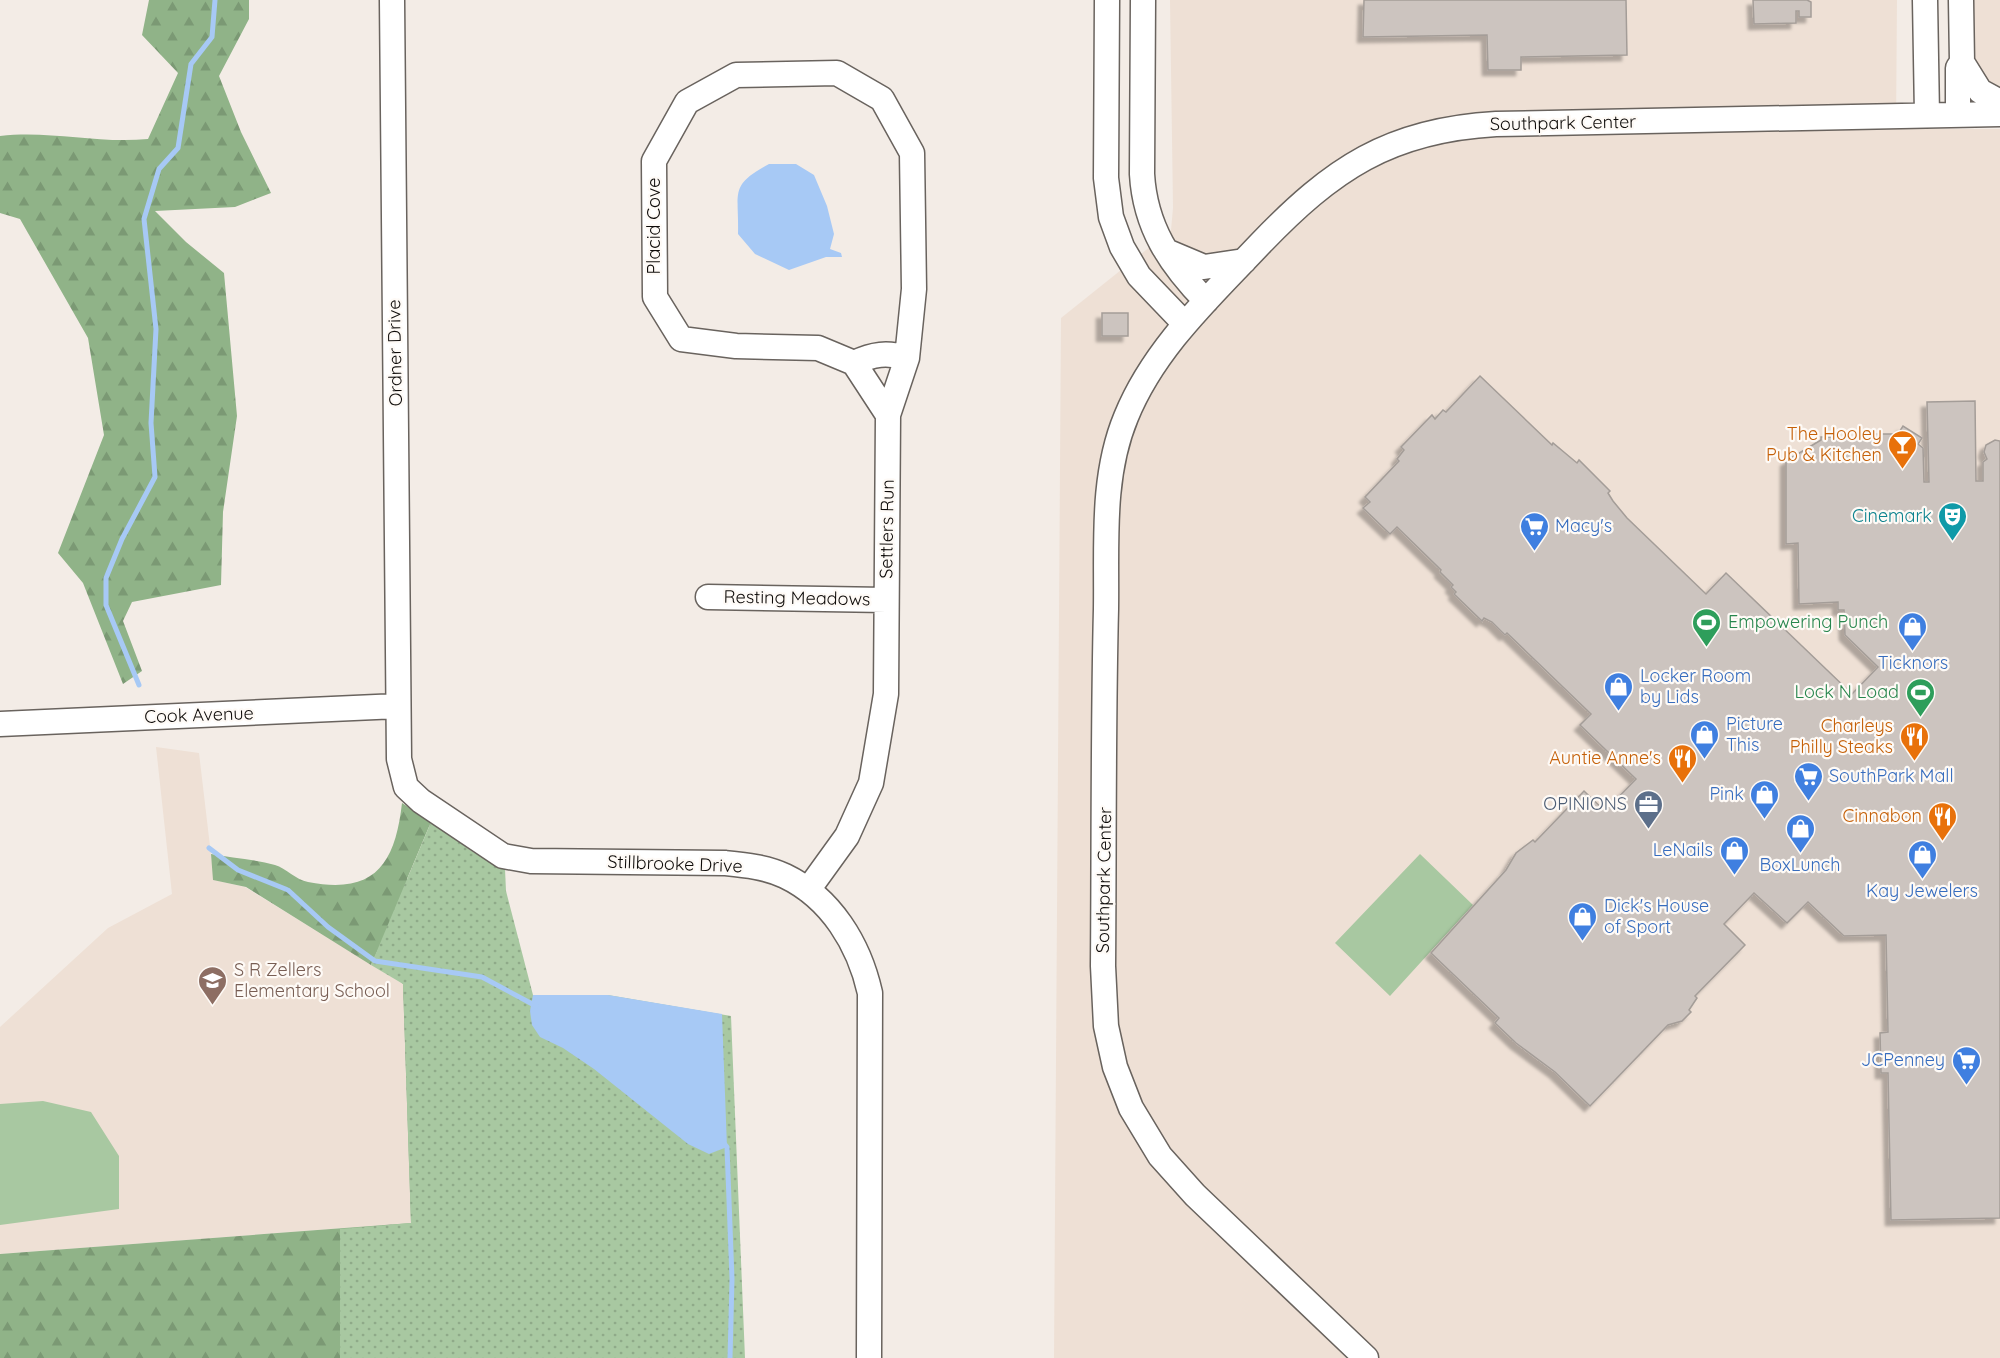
<svg xmlns="http://www.w3.org/2000/svg" width="2000" height="1358" font-family="Quicksand,sans-serif">
  <style>
    .built { fill: #eee0d5 }
    .forest { fill: url(#forest-firs) }
    .park { fill: url(#park-dots) }
    .pitch { fill: #a8c8a1 }
    .water { fill: #a7c9f5 }
    .lines { fill: none; stroke-linecap: round; stroke-linejoin: round }
    .stream { stroke: #a7c9f5; stroke-width: 5 }
    .building { fill: #ccc4bf; stroke: #a49d98; stroke-width: 1.5; filter: url(#shadow) }
    .minor-casing { stroke: #69635e; stroke-width: 27 }
    .minor { stroke: #fff; stroke-width: 24 }
    .labels { text-anchor: middle; stroke-width: 4.5; stroke-linejoin: round; paint-order: stroke }
    .street-label { font-size: 18px; fill: #0e0b09; stroke: #fefaf6 }
    .food-label { font-size: 18px; fill: #c56008; stroke: #fefaf6; text-anchor: end }
    .culture-label { font-size: 18px; fill: #0d838f; stroke: #fefaf6; text-anchor: end }
    .shop-label { font-size: 18px; fill: #366cbe; stroke: #fefaf6; text-anchor: start }
    .leisure-label { font-size: 18px; fill: #27864d; stroke: #fefaf6; text-anchor: start }
    .service-label { font-size: 18px; fill: #4e5e75; stroke: #fefaf6; text-anchor: end }
    .education-label { font-size: 18px; fill: #785e54; stroke: #fefaf6; text-anchor: start }
  </style>
  <defs>
    <pattern id="forest-firs" width="22" height="20" patternUnits="userSpaceOnUse" patternTransform="scale(1.5)"><rect width="22" height="20" fill="#90b388"/><path d="M5 1l3.5 6h-7zM16 11l3.5 6h-7z" fill="#7b9974"/></pattern>
    <pattern id="park-dots" width="8" height="8" patternUnits="userSpaceOnUse" patternTransform="scale(1.5)"><rect width="8" height="8" fill="#a8c8a1"/><path d="M2 2h.1M6 6h.1" fill="none" stroke="#8faa89" stroke-width="1.8" stroke-linecap="round"/></pattern>
    <filter id="shadow"><feDropShadow dx="-5.5" dy="5.5" stdDeviation="1.5" flood-color="#0004"/></filter>
  </defs>
  <rect width="100%" height="100%" fill="#f3ece6"/>
  <!-- built -->
  <path class="built" d="M1170 0H1897L1896 129H2000V1358H1054L1061 318 1171 230 1173 208Z
    M1971 0H2000V94L1995 93 1969 57Z
    M156 747 199 753 214 880 245 887 403 984 411 1223 0 1254V1027L108 928 172 894Z"/>
  <!-- forest -->
  <path class="forest" d="M149 0H249V19L219 76 241 132 271 193 235 207 155 211 186 242 224 273 237 416 223 512 221 585 132 602 123 621 142 671 123 684 83 583 58 553 104 435 88 338 20 219 0 213V136C50 130 98 144 148 139L178 73 142 35Z
    M402 803 431 822 407 879 635 1358H0V1254L411 1223 403 984 375 961 388 928 371 965 246 887 213 880 211 854C231 858 255 859 275 865 286 868 296 880 308 882 375 895 395 864 402 803Z"/>
  <!-- park -->
  <path class="park" d="M431 822 473 852 505 869 506 891 533 995H608L731 1016 745 1358H340V1229L411 1223 403 984 371 965Z"/>
  <!-- pitch -->
  <path class="pitch" d="M1420 854 1473 905 1390 996 1335 943Z
    M43 1101 91 1112 119 1156V1209L0 1225V1104Z"/>
  <!-- water -->
  <path class="water" d="M769 164H796L814 175 827 206 834 234 830 249 841 253 842 257H826L789 270 755 254 738 234C739 191 729 186 769 164Z
    M533 995H608L722 1014 727 1147 709 1154 688 1144 594 1069 563 1048 540 1037 532 1025 530 1011Z"/>
  <g class="lines">
    <!-- stream -->
    <path class="stream" d="M139 685 106 605V578L122 539 155 477 151 423 156 329 144 219 159 169 178 148 191 64 212 37 215 0
      M209 848 238 870 288 890 328 927 375 961 482 977 536 1006
      M723 1142 727 1147 732 1279 730 1358"/>
  </g>
  <!-- building -->
  <path class="building" d="M1364 0H1626L1627 55 1521 57V70H1488L1487 35 1363 37Z
    M1753 0H1807L1811 2V17H1799V11H1796V23L1754 24Z
    M1102 313H1128V336H1102Z
    M1480 376 1552 445 1553 443 1577 463 1579 460 1610 491 1608 493 1613 501 1627 518 1706 594 1726 573 1852 694 1878 667 1845 635 1844 610H1838V602L1799 604 1798 543 1786 544V461L1821 440V437H1833V440L1874 438V434H1898L1903 426 1922 438 1918 444 1923 448 1924 482H1929L1927 402 1975 401 1976 481H1983V462L1987 459 1984 452 1986 445 1995 440 2000 441V1218L1891 1220 1888 1073H1881L1880 1033 1888 1032 1886 935 1844 936 1808 902 1787 923 1754 893 1724 924 1745 945 1695 996 1697 998 1689 1010 1691 1012 1682 1021 1668 1025 1590 1106 1555 1072 1516 1043 1495 1023 1499 1018 1431 953 1506 870 1516 853 1533 840 1535 842 1584 791 1605 811 1636 779 1580 725 1591 714 1507 633 1505 635 1492 622 1484 618 1482 621 1454 594 1456 592 1451 587 1453 585 1440 572 1441 570 1397 527 1390 534 1363 508 1370 502 1365 497 1399 461 1397 459 1404 450 1401 447 1432 415 1435 419 1443 410 1446 412Z"/>
  <g class="lines">
    <defs>
      <path id="minor" d="M392 0 399 759 406 787 421 801 503 856 531 861 725 863C745 865 766 867 785 876 831 898 859 944 870 993L869 1358
        M1107 0 1106 178 1111 217 1122 247 1139 276 1185 324
        M1143 0 1142 174C1145 227 1170 264 1206 301
        M1925 0 1927 115
        M1962 62 1980 91 2000 102
        M1958 115V68L1962 62 1961 0
        M1166 251 1204 267 1244 261
        M854 363C873 354 887 352 907 358
        M708 597 886 600
        M0 724 398 706
        M808 890 847 836 871 783 886 694 888 415 907 358 914 289 912 153 882 99 837 73 736 75 687 102 654 161 655 297 681 339 736 346 818 348 854 363 888 415
        M1366 1358 1195 1195 1160 1156 1131 1108 1115 1067 1106 1026 1103 966C1104 847 1103 728 1106 609 1107 545 1101 477 1126 417 1154 348 1210 297 1260 244 1332 169 1389 130 1496 124L2000 114"/>
    </defs>
    <!-- minor casing -->
    <use href="#minor" class="minor-casing"/>
    <!-- minor -->
    <use href="#minor" class="minor"/>
  </g>
  <!-- icons -->
  <defs>
    <symbol id="bar-pin" viewBox="-11 -11 22 30"><path d="M0 17L-7.5 6A9.5 9.5 0 1 1 7.5 6Z" fill="#e8710a" stroke="#fefaf6"/><path d="M-6-5H6L.8 .8V4.5H3.5V6h-7V4.5H-.8V.8Z" fill="#fff"/></symbol>
    <symbol id="theatre-pin" viewBox="-11 -11 22 30"><path d="M0 17L-7.5 6A9.5 9.5 0 1 1 7.5 6Z" fill="#0f9aa8" stroke="#fefaf6"/><path d="M-5-5.5Q0-4 5-5.5V0Q5 5 0 6Q-5 5-5 0ZM-3.3-2.5H-1v1.5H-3.3ZM1-2.5H3.3v1.5H1ZM-2.8 1Q0 5.5 2.8 1Z" fill="#fff"/></symbol>
    <symbol id="supermarket-pin" viewBox="-11 -11 22 30"><path d="M0 17L-7.5 6A9.5 9.5 0 1 1 7.5 6Z" fill="#3f7fe0" stroke="#fefaf6"/><path d="M-6-5.5h2.5l.6 2H6L4.5 2H-2.5L-4.4-4H-6ZM-1.5 3.2a1.3 1.3 0 1 0 .1 0ZM3 3.2a1.3 1.3 0 1 0 .1 0Z" fill="#fff"/></symbol>
    <symbol id="stadium-pin" viewBox="-11 -11 22 30"><path d="M0 17L-7.5 6A9.5 9.5 0 1 1 7.5 6Z" fill="#2e9e5b" stroke="#fefaf6"/><path d="M0-5a6.5 5 0 1 0 0 10a6.5 5 0 1 0 0-10ZM-3.5-1.8h7v3.6h-7Z" fill="#fff"/></symbol>
    <symbol id="shop-pin" viewBox="-11 -11 22 30"><path d="M0 17L-7.5 6A9.5 9.5 0 1 1 7.5 6Z" fill="#3f7fe0" stroke="#fefaf6"/><path d="M-5-2.5h2.3a2.7 3.5 0 0 1 5.4 0H5L5.5 6h-11ZM-1.5-2.5h3a1.5 2.3 0 0 0-3 0Z" fill="#fff"/></symbol>
    <symbol id="restaurant-pin" viewBox="-11 -11 22 30"><path d="M0 17L-7.5 6A9.5 9.5 0 1 1 7.5 6Z" fill="#e8710a" stroke="#fefaf6"/><path d="M-5-6h1v4h1v-4h1v4h1v-4h1v5L-1.5 .5V6h-2V.5L-5-1ZM5-6V6H3V1.5H1.5Q1.5-4 5-6Z" fill="#fff"/></symbol>
    <symbol id="office-pin" viewBox="-11 -11 22 30"><path d="M0 17L-7.5 6A9.5 9.5 0 1 1 7.5 6Z" fill="#5c6f8a" stroke="#fefaf6"/><path d="M-6-3h4V-5.5h4V-3h4V5H-6ZM-1-4.5V-3h2v-1.5ZM-6 0V1H6V0Z" fill="#fff"/></symbol>
    <symbol id="school-pin" viewBox="-11 -11 22 30"><path d="M0 17L-7.5 6A9.5 9.5 0 1 1 7.5 6Z" fill="#8d6e63" stroke="#fefaf6"/><path d="M0-5L7-2L0 1L-7-2ZM-4 1L0 2.5L4 1V4Q0 6-4 4Z" fill="#fff"/></symbol>
  </defs>
  <g fill-rule="evenodd">
    <use href="#bar-pin" x="1886" y="428" width="33" height="45"/>
    <use href="#theatre-pin" x="1936" y="500" width="33" height="45"/>
    <use href="#supermarket-pin" x="1518" y="510" width="33" height="45"/>
    <use href="#stadium-pin" x="1690" y="606" width="33" height="45"/>
    <use href="#shop-pin" x="1896" y="610" width="33" height="45"/>
    <use href="#shop-pin" x="1602" y="670" width="33" height="45"/>
    <use href="#stadium-pin" x="1904" y="676" width="33" height="45"/>
    <use href="#shop-pin" x="1688" y="718" width="33" height="45"/>
    <use href="#restaurant-pin" x="1898" y="720" width="33" height="45"/>
    <use href="#restaurant-pin" x="1666" y="742" width="33" height="45"/>
    <use href="#supermarket-pin" x="1792" y="760" width="33" height="45"/>
    <use href="#shop-pin" x="1748" y="778" width="33" height="45"/>
    <use href="#office-pin" x="1632" y="788" width="33" height="45"/>
    <use href="#restaurant-pin" x="1926" y="800" width="33" height="45"/>
    <use href="#shop-pin" x="1784" y="812" width="33" height="45"/>
    <use href="#shop-pin" x="1718" y="834" width="33" height="45"/>
    <use href="#shop-pin" x="1906" y="838" width="33" height="45"/>
    <use href="#shop-pin" x="1566" y="900" width="33" height="45"/>
    <use href="#school-pin" x="196" y="964" width="33" height="45"/>
    <use href="#supermarket-pin" x="1950" y="1044" width="33" height="45"/>
  </g>
  <g class="labels">
    <!-- street labels -->
    <g class="street-label">
      <text transform="translate(1563 123) rotate(-1)" y="6">Southpark Center</text>
      <text transform="translate(654 226) rotate(-90)" y="6">Placid Cove</text>
      <text transform="translate(395 353) rotate(-91)" y="6">Ordner Drive</text>
      <text transform="translate(887 529) rotate(-89)" y="6">Settlers Run</text>
      <text transform="translate(797 598) rotate(1)" y="6">Resting Meadows</text>
      <text transform="translate(199 715) rotate(-2)" y="6">Cook Avenue</text>
      <text transform="translate(675 864) rotate(2)" y="6">Stillbrooke Drive</text>
      <text transform="translate(1104 880) rotate(-89)" y="6">Southpark Center</text>
    </g>
    <!-- food labels -->
    <g class="food-label">
      <text x="1882" y="440">The Hooley<tspan x="1882" dy="21">Pub &amp; Kitchen</tspan></text>
      <text x="1893" y="732">Charleys<tspan x="1893" dy="21">Philly Steaks</tspan></text>
      <text x="1661" y="764">Auntie Anne's</text>
      <text x="1922" y="822">Cinnabon</text>
    </g>
    <!-- culture labels -->
    <g class="culture-label">
      <text x="1932" y="522">Cinemark</text>
    </g>
    <!-- shop labels -->
    <g class="shop-label">
      <text x="1555" y="532">Macy's</text>
      <text x="1913" y="669" text-anchor="middle">Ticknors</text>
      <text x="1640" y="682">Locker Room<tspan x="1640" dy="21">by Lids</tspan></text>
      <text x="1726" y="730">Picture<tspan x="1726" dy="21">This</tspan></text>
      <text x="1829" y="782">SouthPark Mall</text>
      <text x="1744" y="800" text-anchor="end">Pink</text>
      <text x="1713" y="856" text-anchor="end">LeNails</text>
      <text x="1800" y="871" text-anchor="middle">BoxLunch</text>
      <text x="1922" y="897" text-anchor="middle">Kay Jewelers</text>
      <text x="1604" y="912">Dick's House<tspan x="1604" dy="21">of Sport</tspan></text>
      <text x="1945" y="1066" text-anchor="end">JCPenney</text>
    </g>
    <!-- leisure labels -->
    <g class="leisure-label">
      <text x="1728" y="628">Empowering Punch</text>
      <text x="1899" y="698" text-anchor="end">Lock N Load</text>
    </g>
    <!-- service labels -->
    <g class="service-label">
      <text x="1627" y="810">OPINIONS</text>
    </g>
    <!-- education labels -->
    <g class="education-label">
      <text x="234" y="976">S R Zellers<tspan x="234" dy="21">Elementary School</tspan></text>
    </g>
  </g>
</svg>
